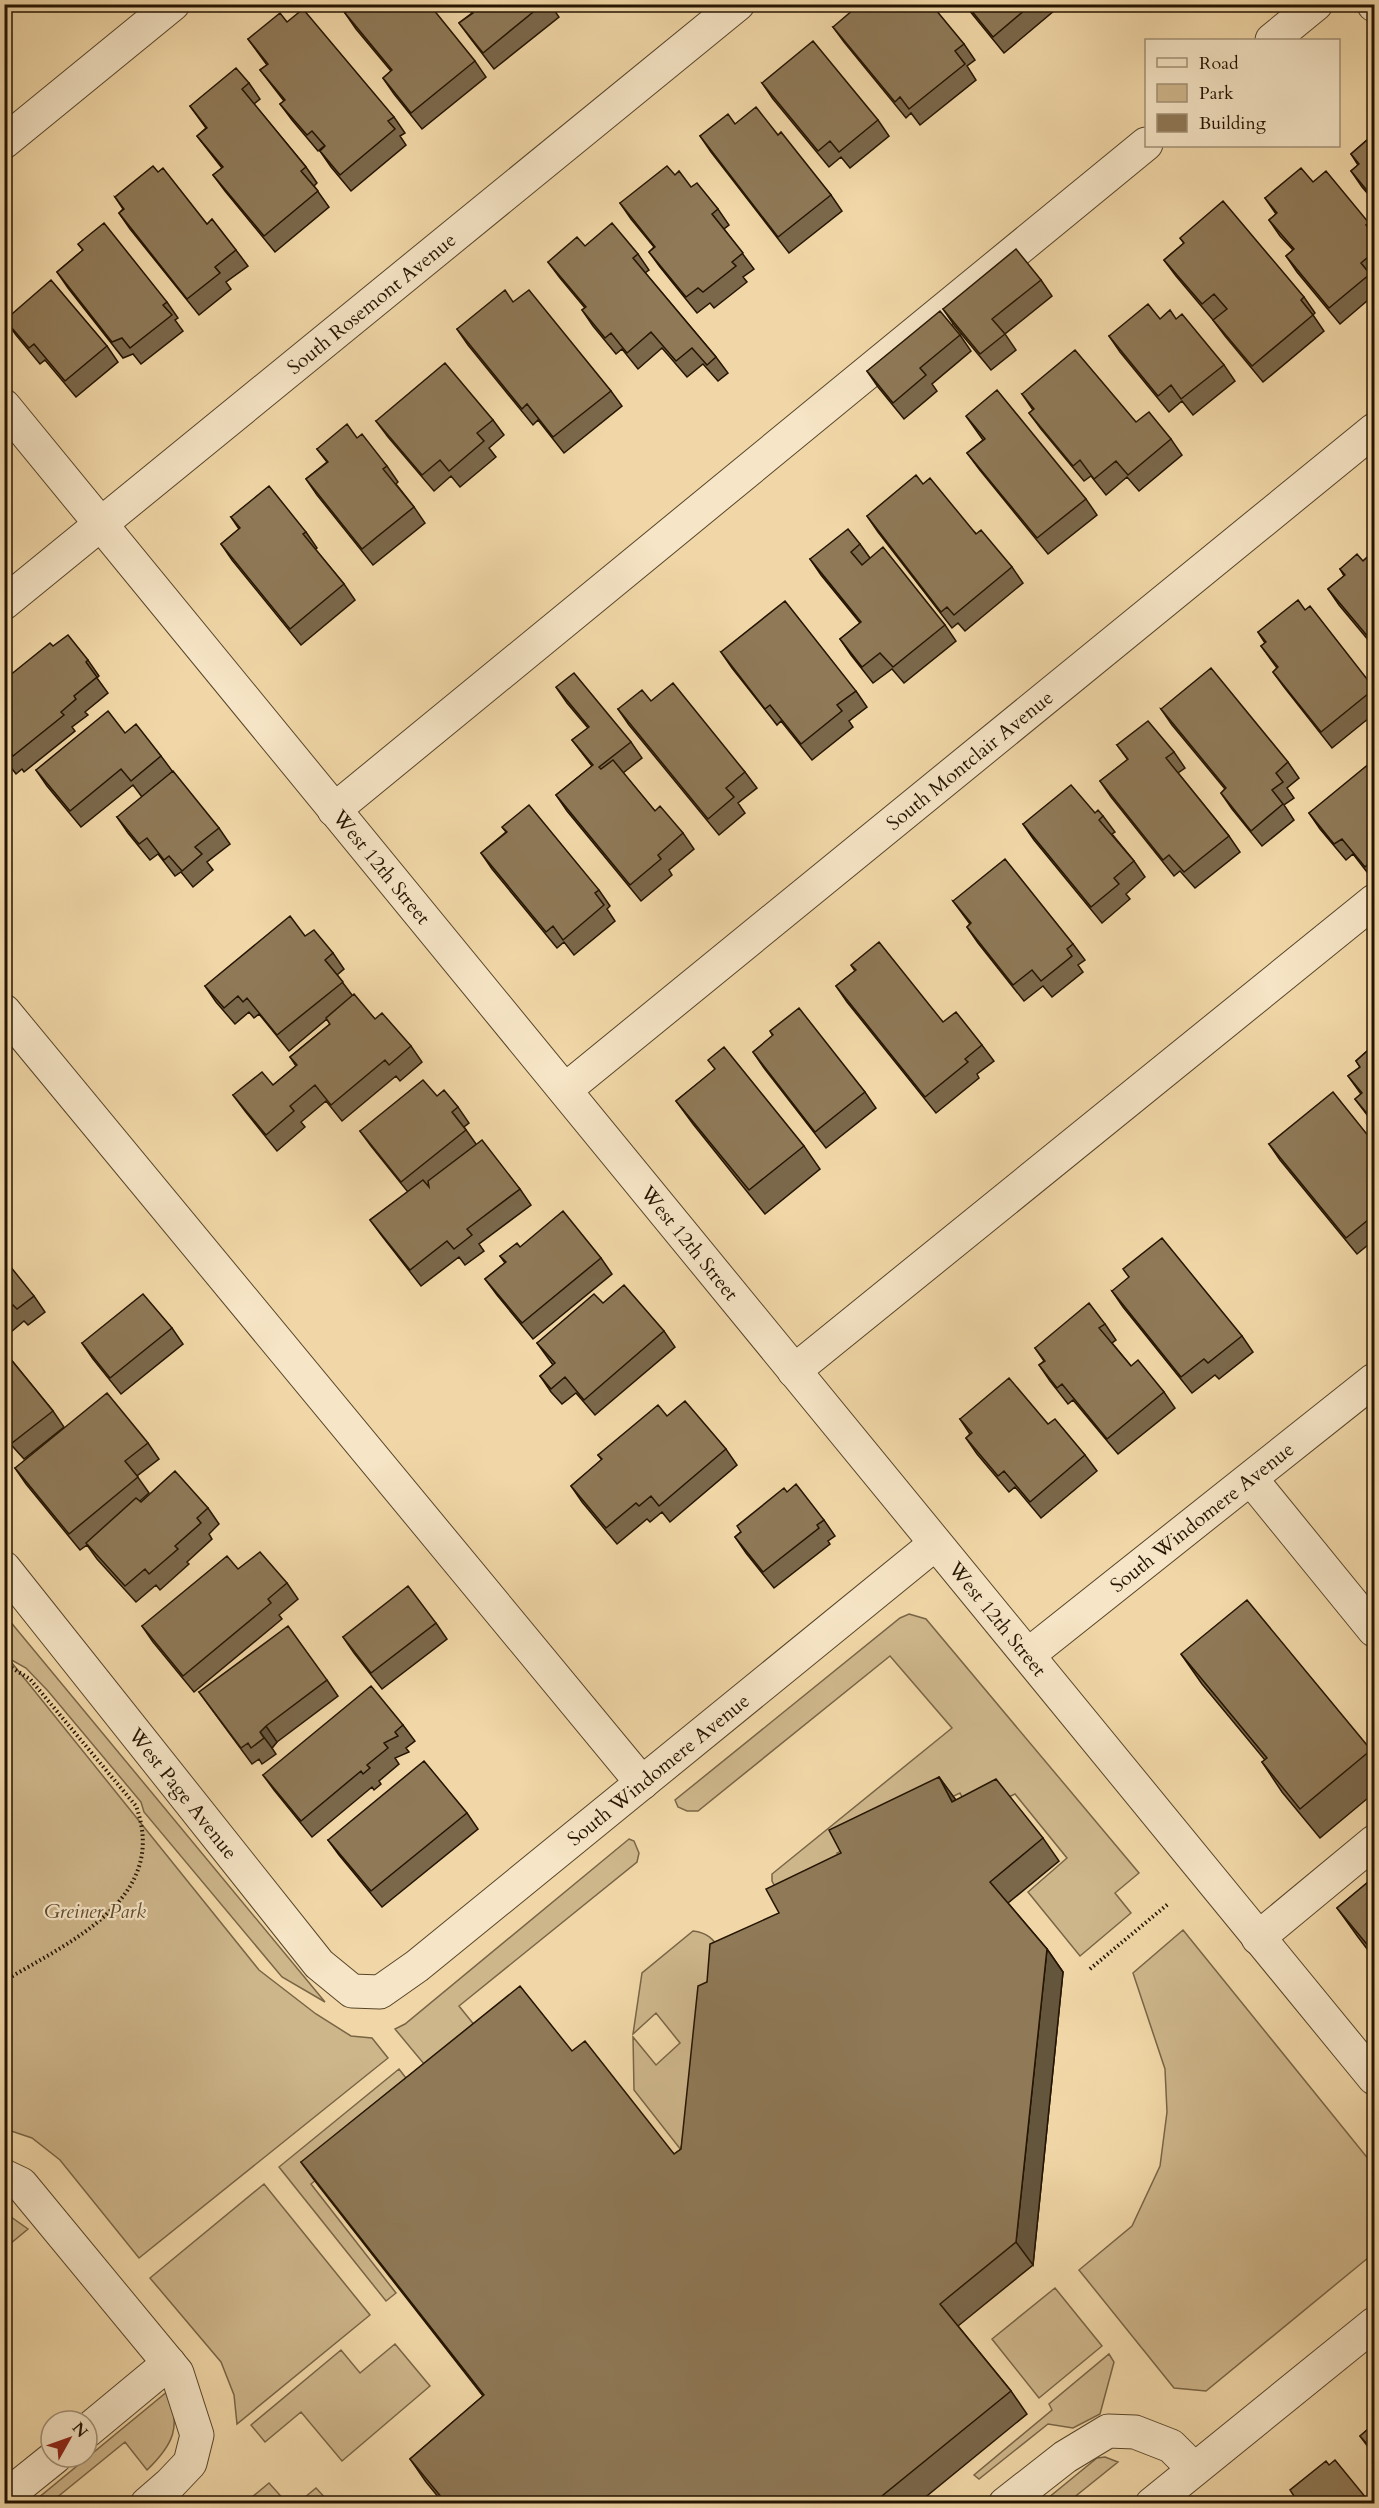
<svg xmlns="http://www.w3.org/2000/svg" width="1379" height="2508" font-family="Cardo,serif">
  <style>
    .green { fill: #ceb68b; stroke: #796546; stroke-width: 1.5 }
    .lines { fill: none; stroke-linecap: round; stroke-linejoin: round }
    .minor-casing { stroke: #57452a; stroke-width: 35 }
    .path { stroke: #241401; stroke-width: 4; stroke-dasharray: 1.5 3; stroke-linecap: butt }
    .minor { stroke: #f6e5c6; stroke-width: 33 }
    .wall { fill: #7b684b; stroke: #241401; stroke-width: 1.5 }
    .shaded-wall { fill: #64553d; stroke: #241401; stroke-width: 1.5 }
    .building { fill: #8f7957; stroke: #241401; stroke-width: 1.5 }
    .labels { text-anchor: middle; stroke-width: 4.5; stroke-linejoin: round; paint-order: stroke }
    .street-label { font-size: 20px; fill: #241401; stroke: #f6e5c6 }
    .park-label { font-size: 20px; font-style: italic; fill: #604d31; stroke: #f6e5c6 }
  </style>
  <rect width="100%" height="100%" fill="#f1d7a7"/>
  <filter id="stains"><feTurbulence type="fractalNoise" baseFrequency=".00333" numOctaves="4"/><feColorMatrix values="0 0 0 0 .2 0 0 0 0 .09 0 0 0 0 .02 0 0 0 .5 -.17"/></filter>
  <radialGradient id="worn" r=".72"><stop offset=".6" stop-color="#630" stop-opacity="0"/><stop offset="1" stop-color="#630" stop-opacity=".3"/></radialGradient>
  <!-- green -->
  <path class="green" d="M4 1614 325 2002 282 1977 144 1812 141 1802 48 1691 26 1668 8 1658 259 1970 316 2014 351 2036 372 2038 388 2058 139 2258 60 2160 32 2138 5 2129Z
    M909 1614 926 1619 1139 1873 1115 1893 1131 1913 1080 1956 1028 1892 1067 1858 1015 1794 971 1815 960 1793 837 1853 847 1874 784 1903 772 1881V1874L952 1728 890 1656 698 1811H687L678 1807 675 1800 900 1618Z
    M629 1839 634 1841 639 1853 637 1862 459 2006 488 2042 439 2082 395 2029 405 2024Z
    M1183 1930 1374 2166V2253L1206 2391 1174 2388 1079 2270 1132 2226 1160 2166 1167 2112 1165 2069 1133 1973Z
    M693 1931C710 1933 714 1941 724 1954L692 2164 634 2090 633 2037 656 2065 680 2043 656 2013 633 2034 642 1973Z
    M399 2069 419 2095 311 2184 396 2293 386 2301 279 2167Z
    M264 2184 370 2315 237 2424 234 2395 221 2362 150 2278Z
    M4 2212 28 2229 5 2248H4Z
    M1055 2288 1102 2346 1039 2398 992 2339Z
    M395 2344 430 2386 342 2461 301 2412 265 2442 251 2425 341 2350 360 2373Z
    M1109 2354 1114 2362 1100 2414 1073 2428 1048 2424 979 2479 974 2475 1052 2410 1049 2404Z
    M168 2391C181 2427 174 2444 147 2470L125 2442 50 2503 31 2504Z
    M1105 2457 1118 2462 1067 2503H1042L1097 2458Z
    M269 2483 287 2503H245Z
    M316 2488 330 2503H298Z"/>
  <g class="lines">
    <defs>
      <g id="minor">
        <path d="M1374 4V5"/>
        <path d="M1272 40 1316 4"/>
        <path d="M4 142 173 4"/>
        <path id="s1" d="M4 406 1374 2078"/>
        <path id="s2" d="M4 603 738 4"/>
        <path d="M334 810 1146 144"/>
        <path d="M4 1011 642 1783"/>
        <path id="s3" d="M565 1090 1374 430"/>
        <path d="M794 1371 1374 901"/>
        <path d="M1251 1479 1374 1630"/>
        <path id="s4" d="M4 1568 319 1964 352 1991 380 1992 417 1966 935 1544"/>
        <path id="s5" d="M1028 1655 1374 1380"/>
        <path d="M1258 1938 1374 1842"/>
        <path d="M4 2176 21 2184 177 2373 197 2435 190 2463 170 2484 147 2504"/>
        <path d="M87 2431 169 2363"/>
        <path d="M4 2498 55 2457"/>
        <path d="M1005 2504 1065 2457 1108 2431 1135 2432 1171 2446 1194 2469"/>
        <path d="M1152 2504 1374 2324"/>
      </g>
    </defs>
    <!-- minor casing -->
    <use href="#minor" class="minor-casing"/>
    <!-- path -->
    <path class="path" d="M4 1663 30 1679 136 1806C170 1899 69 1942 4 1981
      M1090 1969 1168 1904"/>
    <!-- minor -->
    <use href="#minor" class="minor"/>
  </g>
  <!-- wall -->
  <path class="wall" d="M465 4H550L559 17 494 69 471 39 459 23 472 13Z
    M964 4H1052L1055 10 1004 53Z
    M345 13 475 61 486 77 422 129 394 94 383 78 391 71 356 29Z
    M287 22 394 117 405 133 400 136 406 145 351 191 331 167 320 151 324 147H323L318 151 292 120 280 104 284 101 260 70 267 65 248 39Z
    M833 27 964 44 975 60 967 66 976 80 920 125 911 113 906 118 844 42Z
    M249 83 260 99 254 104 306 167 317 183 314 186 329 207 275 252 225 191 213 175 222 168 197 136 206 128 190 106Z
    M762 83 878 120 889 136 850 168 841 157 829 167 773 99Z
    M735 124 778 135 831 195 842 211 789 253 711 152 700 136Z
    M1374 134V201L1362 187 1351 171 1358 165 1351 154Z
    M675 175 718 209 729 225 724 229 754 269 743 277 747 282 714 308 710 303 697 313 660 267 649 252 654 247 631 219 620 203Z
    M1313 182 1369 223 1374 231V277L1373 278 1374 281V295L1340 324 1297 272 1286 256 1293 250 1280 236 1269 220 1276 214 1265 198Z
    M115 197 236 250 248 266 226 282 231 289 199 315 130 229 119 213 123 209Z
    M1180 238 1304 297 1315 313 1313 315 1324 331 1263 382 1225 336 1213 320 1176 276 1164 260 1184 243Z
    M78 244 167 302 178 318 175 320 183 331 141 364 133 354 123 358 68 288 57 272 83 250Z
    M585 246 638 254 649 270 645 273 716 357 728 373 718 381 703 364 687 377 662 348 638 369 622 349 616 354 593 326 582 310 585 308 560 278 548 262Z
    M1041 280 1052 296 1005 334 1016 350 991 370 954 325 943 309Z
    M513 302 611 391 622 406 564 453 538 420 533 425 468 345 457 329Z
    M1160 319H1176L1224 365 1235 381 1193 415 1182 401 1169 412 1120 352 1109 336Z
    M5 320 107 346 118 362 76 397 45 360 40 364 16 335Z
    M960 335 971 351 932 384 937 391 904 419 878 387 867 371Z
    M1022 394 1136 422 1171 439 1182 455 1139 491 1127 477 1106 495 1091 476 1084 481 1041 429 1029 413 1033 410Z
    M966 416 1086 499 1097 515 1048 554 979 469 967 453 983 440Z
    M493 420 504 435 489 448 496 457 460 487 451 476 434 491 388 437 376 421Z
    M357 438 387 466 398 482 396 484 414 507 425 523 373 565 317 495 306 479 327 462 317 449Z
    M923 484 1012 567 1023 583 965 631 958 623 952 628 878 532 867 516Z
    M231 517 306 532 317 548 315 549 344 584 355 600 301 645 232 560 221 544 239 529Z
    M860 544 870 558 945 625 956 641 904 683 892 669 873 683 851 655 840 639 860 623 821 575 810 559Z
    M1374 551V647L1339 605 1328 589 1344 576 1340 569 1363 561Z
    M1305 610 1374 688V714L1332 748 1284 687 1273 672 1277 668 1261 646 1265 643 1258 632Z
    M53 646 88 660 99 676 97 678 108 693 85 712 88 715 72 727 75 731 24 772 22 769 16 774 6 761 4 762V680Z
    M721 652 856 691 867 707 849 721 853 727 812 760 781 721 777 725 732 668Z
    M556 687 631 742 642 758 623 773 655 811 683 833 694 849 669 870 672 875 641 901 567 811 556 795 592 766 572 740 588 728 567 703Z
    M651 701 745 772 757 788 738 803 745 813 719 835 629 725 618 709Z
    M1161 709 1288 762 1299 778 1287 788 1294 798 1284 805 1294 820 1262 846 1232 809 1221 793 1225 789 1172 725Z
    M125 733 161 756 173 772 142 797 133 785 81 827 47 786 36 770Z
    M1117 745 1174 752 1185 768 1178 773 1229 836 1240 852 1195 888 1180 871 1174 876 1111 797 1100 781 1128 760Z
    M1374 769V881L1353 854 1346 860 1320 829 1309 813Z
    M1095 813 1103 816 1115 832 1112 834 1134 861 1145 877 1126 894 1130 899 1102 923 1034 840 1023 824Z
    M117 817 219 828 230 844 207 862 213 870 193 887 181 872 175 876 158 854 150 860 128 833Z
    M502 827 599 890 610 906 607 909 615 921 574 955 564 942 557 948 492 869 481 853 506 832Z
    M953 901 1073 944 1085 960 1078 965 1083 972 1052 997 1043 986 1024 1001 978 943 967 927 970 924Z
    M333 953 344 969 337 975 352 995 375 1019 411 1046 422 1062 400 1081 396 1076 342 1121 326 1101 301 1122 305 1127 277 1151 245 1111 233 1095 273 1085 296 1066 290 1057 330 1024 327 1019 289 1051 259 1014 254 1018 249 1012 235 1024 216 1002 205 986Z
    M851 965 943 1022 982 1045 994 1061 977 1074 979 1078 936 1113 847 1002 836 986 855 971Z
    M770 1031 865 1092 876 1108 826 1148 764 1068 753 1052 773 1036Z
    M1374 1045V1124L1355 1099 1361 1094 1348 1076 1360 1067 1356 1061Z
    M715 1070 804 1146 820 1169 765 1214 693 1124 676 1101Z
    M437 1096 458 1107 469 1123 464 1127 476 1144 520 1189 531 1205 479 1244 484 1251 465 1265 459 1257 421 1286 382 1236 370 1220 408 1192 371 1146 360 1131Z
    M1374 1143V1240L1357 1254 1280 1160 1269 1144Z
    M520 1247 601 1258 612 1274 533 1339 497 1295 485 1279 505 1263 500 1256Z
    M4 1266 34 1296 45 1312 28 1325 24 1321 4 1338Z
    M1112 1291 1242 1336 1253 1352 1219 1379 1215 1375 1192 1393 1123 1307Z
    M603 1303 664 1331 675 1347 595 1415 576 1393 562 1404 551 1392 540 1376 553 1365 537 1343Z
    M1105 1324 1116 1340 1112 1343 1131 1366 1164 1392 1175 1408 1118 1454 1073 1400 1068 1404 1050 1381 1039 1365 1044 1361 1035 1348Z
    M172 1328 183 1344 121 1394 93 1359 82 1343Z
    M4 1351 53 1411 64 1427 24 1459 4 1437Z
    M667 1416 726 1449 737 1465 670 1522 662 1512 650 1522 647 1519 617 1544 582 1502 571 1486 602 1460 598 1455Z
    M960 1419 1048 1424 1085 1455 1097 1471 1041 1518 1015 1487 1009 1492 977 1454 966 1438 970 1434Z
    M148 1443 159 1459 137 1476 149 1493 140 1501 141 1502 208 1508 219 1524 209 1534 212 1539 187 1562 189 1564 160 1590 156 1585 136 1602 97 1559 87 1545 80 1550 26 1484 15 1468Z
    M787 1492 824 1520 835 1536 828 1541 830 1544 774 1588 746 1553 735 1537Z
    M238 1569 287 1583 298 1599 279 1615 282 1619 194 1692 153 1642 142 1626Z
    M436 1623 447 1639 382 1689 354 1653 343 1637Z
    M1181 1654 1371 1750 1374 1755V1793L1320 1838 1282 1792 1262 1762 1265 1760 1202 1684Z
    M327 1680 338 1696 277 1742 272 1748 276 1754 262 1764 259 1759 252 1764 199 1692Z
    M403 1725 415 1741 406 1748 409 1752 395 1758 399 1764 379 1781 381 1784 374 1790 372 1787 312 1837 274 1790 263 1775Z
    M939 1777 955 1800 1043 1838 1059 1861 1008 1903 1047 1949 1063 1972 1033 2265 958 2326 1011 2391 1027 2414 917 2504H444L426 2482 410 2459 483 2396 318 2185 301 2162 572 2051 674 2154 681 2149 707 1982 841 1853Z
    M467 1813 478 1829 382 1907 339 1855 328 1840Z
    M1374 1877V1958L1358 1937 1337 1908Z
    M1374 2424V2455L1360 2436Z"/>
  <!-- shaded-wall -->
  <path class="shaded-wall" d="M266 1726 277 1742 272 1748 260 1732Z
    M939 1777 956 1800 952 1802Z
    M1047 1949 1063 1972 1033 2265 1016 2242Z"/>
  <!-- building -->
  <path class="building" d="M356 4H429L475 61 411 113 383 78 392 70 345 13Z
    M467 4H543L483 53 459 23 473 13Z
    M860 4H931L964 44 955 51 965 64 909 109 900 97 895 102 833 27Z
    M966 4H1032L993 37Z
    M303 9 394 117 388 121 395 129 340 175 320 151 325 146 312 131 307 135 280 104 285 100 260 70 268 64 248 39 280 13 287 22Z
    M813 41 878 120 839 152 830 141 818 151 762 83Z
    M236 68 249 83 242 89 306 167 301 171 318 191 264 236 213 175 223 167 197 136 207 128 190 106Z
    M756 107 778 135 781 132 831 195 778 237 700 136 728 114 735 124Z
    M1374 134V199L1351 171 1359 164 1351 154Z
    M153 166 158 172 163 168 207 224 212 219 236 250 215 267 220 273 187 299 119 213 124 209 115 197Z
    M667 166 675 175 679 171 691 187 697 183 718 209 712 214 743 253 732 262 736 266 703 292 698 288 686 297 649 252 655 247 620 203Z
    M1301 168 1313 182 1326 171 1369 223 1366 225 1374 235V252L1361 263 1370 274 1329 308 1286 256 1294 249 1269 220 1277 213 1265 198Z
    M1223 201 1304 297 1301 300 1313 315 1252 366 1213 320 1227 309 1214 294 1202 304 1164 260 1184 243 1180 238Z
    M104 223 167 302 163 305 172 315 130 348 122 338 112 342 57 272 83 250 78 244Z
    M612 223 638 254 633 258 716 357 707 365 692 348 676 361 651 332 627 353 611 333 605 338 582 310 586 307 548 262 577 237 585 246Z
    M1016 249 1041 280 992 319 1005 334 980 354 943 309Z
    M51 280 107 346 65 381 34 344 29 348 5 320Z
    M505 290 513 302 529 290 611 391 553 437 527 404 522 409 457 329Z
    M1148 304 1160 319 1170 310 1176 319 1182 314 1224 365 1181 399 1171 385 1158 396 1109 336Z
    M940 311 960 335 920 368 926 375 893 403 867 371Z
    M1075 350 1136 422 1149 412 1171 439 1128 475 1116 461 1094 479 1080 460 1073 466 1029 413 1034 409 1022 394Z
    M445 363 493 420 477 433 484 441 449 471 440 460 422 475 376 421Z
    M997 390 1086 499 1037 538 967 453 985 439 966 416Z
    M347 424 357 438 362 434 387 466 383 469 414 507 362 549 306 479 328 462 317 449Z
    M916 475 923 484 930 478 976 534 981 530 1012 567 954 615 947 607 941 612 867 516Z
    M269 486 306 532 303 534 344 584 290 629 221 544 240 528 231 517Z
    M848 529 860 544 851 552 862 565 883 547 945 625 893 667 880 653 862 667 840 639 861 622 810 559Z
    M1374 551V644L1328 589 1345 575 1340 569 1357 554 1363 561Z
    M1298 600 1305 610 1310 606 1374 688V689L1321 732 1273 672 1278 667 1261 646 1266 642 1258 632Z
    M785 601 856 691 837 705 842 711 801 744 770 705 765 709 721 652Z
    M68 635 88 660 86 662 97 677 74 696 76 699 61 712 64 715 13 756 11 753 5 758 4 680 50 643 53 646Z
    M1211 668 1288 762 1276 773 1283 782 1272 790 1283 804 1251 831 1221 793 1226 788 1161 709Z
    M574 673 631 742 599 767 601 769 613 760 655 811 660 806 683 833 658 855 661 859 630 885 556 795 593 765 572 740 589 727 556 687Z
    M673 683 745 772 726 788 734 797 708 819 618 709 642 690 651 701Z
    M108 711 125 733 136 724 161 756 131 781 121 769 70 811 36 770Z
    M1148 721 1174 752 1166 758 1229 836 1184 872 1169 855 1163 860 1100 781 1128 759 1117 745Z
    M1370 763 1374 769V859L1365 867 1342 839 1334 844 1309 813Z
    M173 771 219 828 195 847 202 854 182 871 169 856 164 860 147 838 139 844 117 817Z
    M1071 785 1095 813 1098 810 1103 816 1099 820 1134 861 1114 878 1119 884 1091 907 1023 824Z
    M529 805 599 890 595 893 604 905 563 940 553 926 546 932 481 853 507 832 502 827Z
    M1005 859 1073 944 1067 949 1072 956 1041 981 1032 970 1013 985 967 927 971 923 953 901Z
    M290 916 305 936 314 930 333 953 325 960 343 982 277 1035 247 998 243 1002 238 996 224 1008 205 986Z
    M879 942 943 1022 956 1012 982 1045 965 1059 968 1062 925 1097 836 986 856 970 851 965Z
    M354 994 375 1019 382 1013 411 1046 389 1065 385 1060 331 1105 315 1085 290 1106 294 1111 266 1135 233 1095 262 1072 273 1085 297 1065 290 1057 330 1024 326 1018Z
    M799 1008 865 1092 815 1132 753 1052 773 1035 770 1031Z
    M1374 1045V1122L1355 1099 1362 1093 1348 1076 1360 1067 1356 1061Z
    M724 1047 804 1146 749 1190 676 1101 715 1069 708 1060Z
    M423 1080 437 1096 444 1090 458 1107 452 1112 466 1130 401 1182 360 1131Z
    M1333 1092 1374 1143V1215L1346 1238 1269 1144Z
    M482 1140 520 1189 467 1229 472 1235 454 1249 447 1241 410 1270 370 1220 423 1180 429 1187 428 1181Z
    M563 1211 601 1258 522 1323 485 1279 506 1262 500 1256 517 1243 520 1247Z
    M1162 1238 1242 1336 1208 1363 1204 1359 1181 1377 1112 1291 1129 1277 1123 1269Z
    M4 1266 7 1269 10 1266 34 1296 17 1309 13 1305 4 1312Z
    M624 1285 664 1331 584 1400 565 1377 551 1389 540 1376 555 1363 537 1343 594 1294 603 1303Z
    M143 1294 172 1328 110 1378 82 1343Z
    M1089 1303 1105 1324 1099 1328 1131 1366 1138 1360 1164 1392 1107 1439 1062 1384 1057 1388 1039 1365 1045 1361 1035 1348Z
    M4 1351 53 1411 12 1443 4 1434Z
    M1009 1378 1048 1424 1055 1419 1085 1455 1030 1502 1004 1471 998 1476 966 1438 972 1433 960 1419Z
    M107 1393 148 1443 125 1461 138 1477 69 1534 15 1468Z
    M685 1401 726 1449 659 1506 651 1496 639 1506 636 1503 606 1528 571 1486 602 1459 598 1455 658 1405 667 1416Z
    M175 1471 208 1508 197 1518 201 1523 175 1546 178 1549 149 1574 145 1569 125 1586 86 1543 136 1498 141 1502Z
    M796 1484 824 1520 817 1525 819 1528 763 1572 735 1537 741 1532 737 1526 784 1488 787 1492Z
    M260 1552 287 1583 268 1599 271 1603 183 1676 142 1626 227 1556 238 1569Z
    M408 1586 436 1623 371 1673 343 1637Z
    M1247 1600 1371 1750 1300 1809 1262 1762 1267 1758 1181 1654Z
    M288 1626 327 1680 266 1726 260 1732 264 1738 251 1748 248 1743 241 1748 199 1692Z
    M371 1686 403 1725 395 1732 398 1736 384 1743 388 1748 367 1765 370 1768 363 1774 361 1771 301 1821 263 1775Z
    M424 1761 467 1813 371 1891 328 1840Z
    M939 1777 952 1802 996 1779 1043 1838 990 1882 1047 1949 1016 2242 940 2304 1011 2391 872 2504H447L410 2459 484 2395 301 2162 520 1986 572 2051 585 2041 674 2154 681 2149 698 1986 707 1982 710 1944 779 1913 766 1889 841 1853 829 1830Z
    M1374 1877V1953L1337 1908Z
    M1374 2424V2452L1360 2436Z
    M1335 2460 1371 2504H1289L1287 2502 1294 2496 1290 2490 1326 2461 1329 2465Z"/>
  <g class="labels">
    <!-- street labels -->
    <g class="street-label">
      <text dy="7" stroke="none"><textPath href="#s2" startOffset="474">South Rosemont Avenue</textPath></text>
      <text dy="7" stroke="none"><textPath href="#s3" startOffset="522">South Montclair Avenue</textPath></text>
      <text dy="7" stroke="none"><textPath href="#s1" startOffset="596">West 12th Street</textPath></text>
      <text dy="7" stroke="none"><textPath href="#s1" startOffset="1082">West 12th Street</textPath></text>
      <text dy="7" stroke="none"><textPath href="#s5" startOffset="222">South Windomere Avenue</textPath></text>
      <text dy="7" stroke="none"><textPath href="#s1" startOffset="1568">West 12th Street</textPath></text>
      <text dy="7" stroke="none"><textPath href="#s4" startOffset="933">South Windomere Avenue</textPath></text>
      <text dy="7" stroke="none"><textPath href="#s4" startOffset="288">West Page Avenue</textPath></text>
    </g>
    <!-- park labels -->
    <g class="park-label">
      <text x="95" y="1918">Greiner Park</text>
    </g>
  </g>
  <!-- margin -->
  <rect width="1379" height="2508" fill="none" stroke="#f1d7a7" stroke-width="24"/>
  <rect x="6" y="6" width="1367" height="2496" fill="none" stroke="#241401" stroke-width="3"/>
  <rect x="12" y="12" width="1355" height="2484" fill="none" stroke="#241401" stroke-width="1.5"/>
  <!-- legend -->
  <rect x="1145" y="39" width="195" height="108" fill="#f6e5c6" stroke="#a29177" stroke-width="1.5"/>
  <rect x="1157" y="58" width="30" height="9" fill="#f6e5c6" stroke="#a29177" stroke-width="1.5"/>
  <text x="1199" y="69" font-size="18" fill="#241401">Road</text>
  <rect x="1157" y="84" width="30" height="18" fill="#ceb68b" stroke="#a29177" stroke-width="1.5"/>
  <text x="1199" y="99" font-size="18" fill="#241401">Park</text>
  <rect x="1157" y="114" width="30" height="18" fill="#8f7957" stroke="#a29177" stroke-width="1.5"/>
  <text x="1199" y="129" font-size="18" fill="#241401">Building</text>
  <!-- north arrow -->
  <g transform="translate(69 2439) rotate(50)"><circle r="28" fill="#f6e5c6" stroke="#a29177" stroke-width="1.5"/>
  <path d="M0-4.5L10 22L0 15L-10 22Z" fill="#8f2418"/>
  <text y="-9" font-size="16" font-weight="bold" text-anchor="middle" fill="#241401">N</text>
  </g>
  <rect width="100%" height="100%" filter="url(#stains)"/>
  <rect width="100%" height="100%" fill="url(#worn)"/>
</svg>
